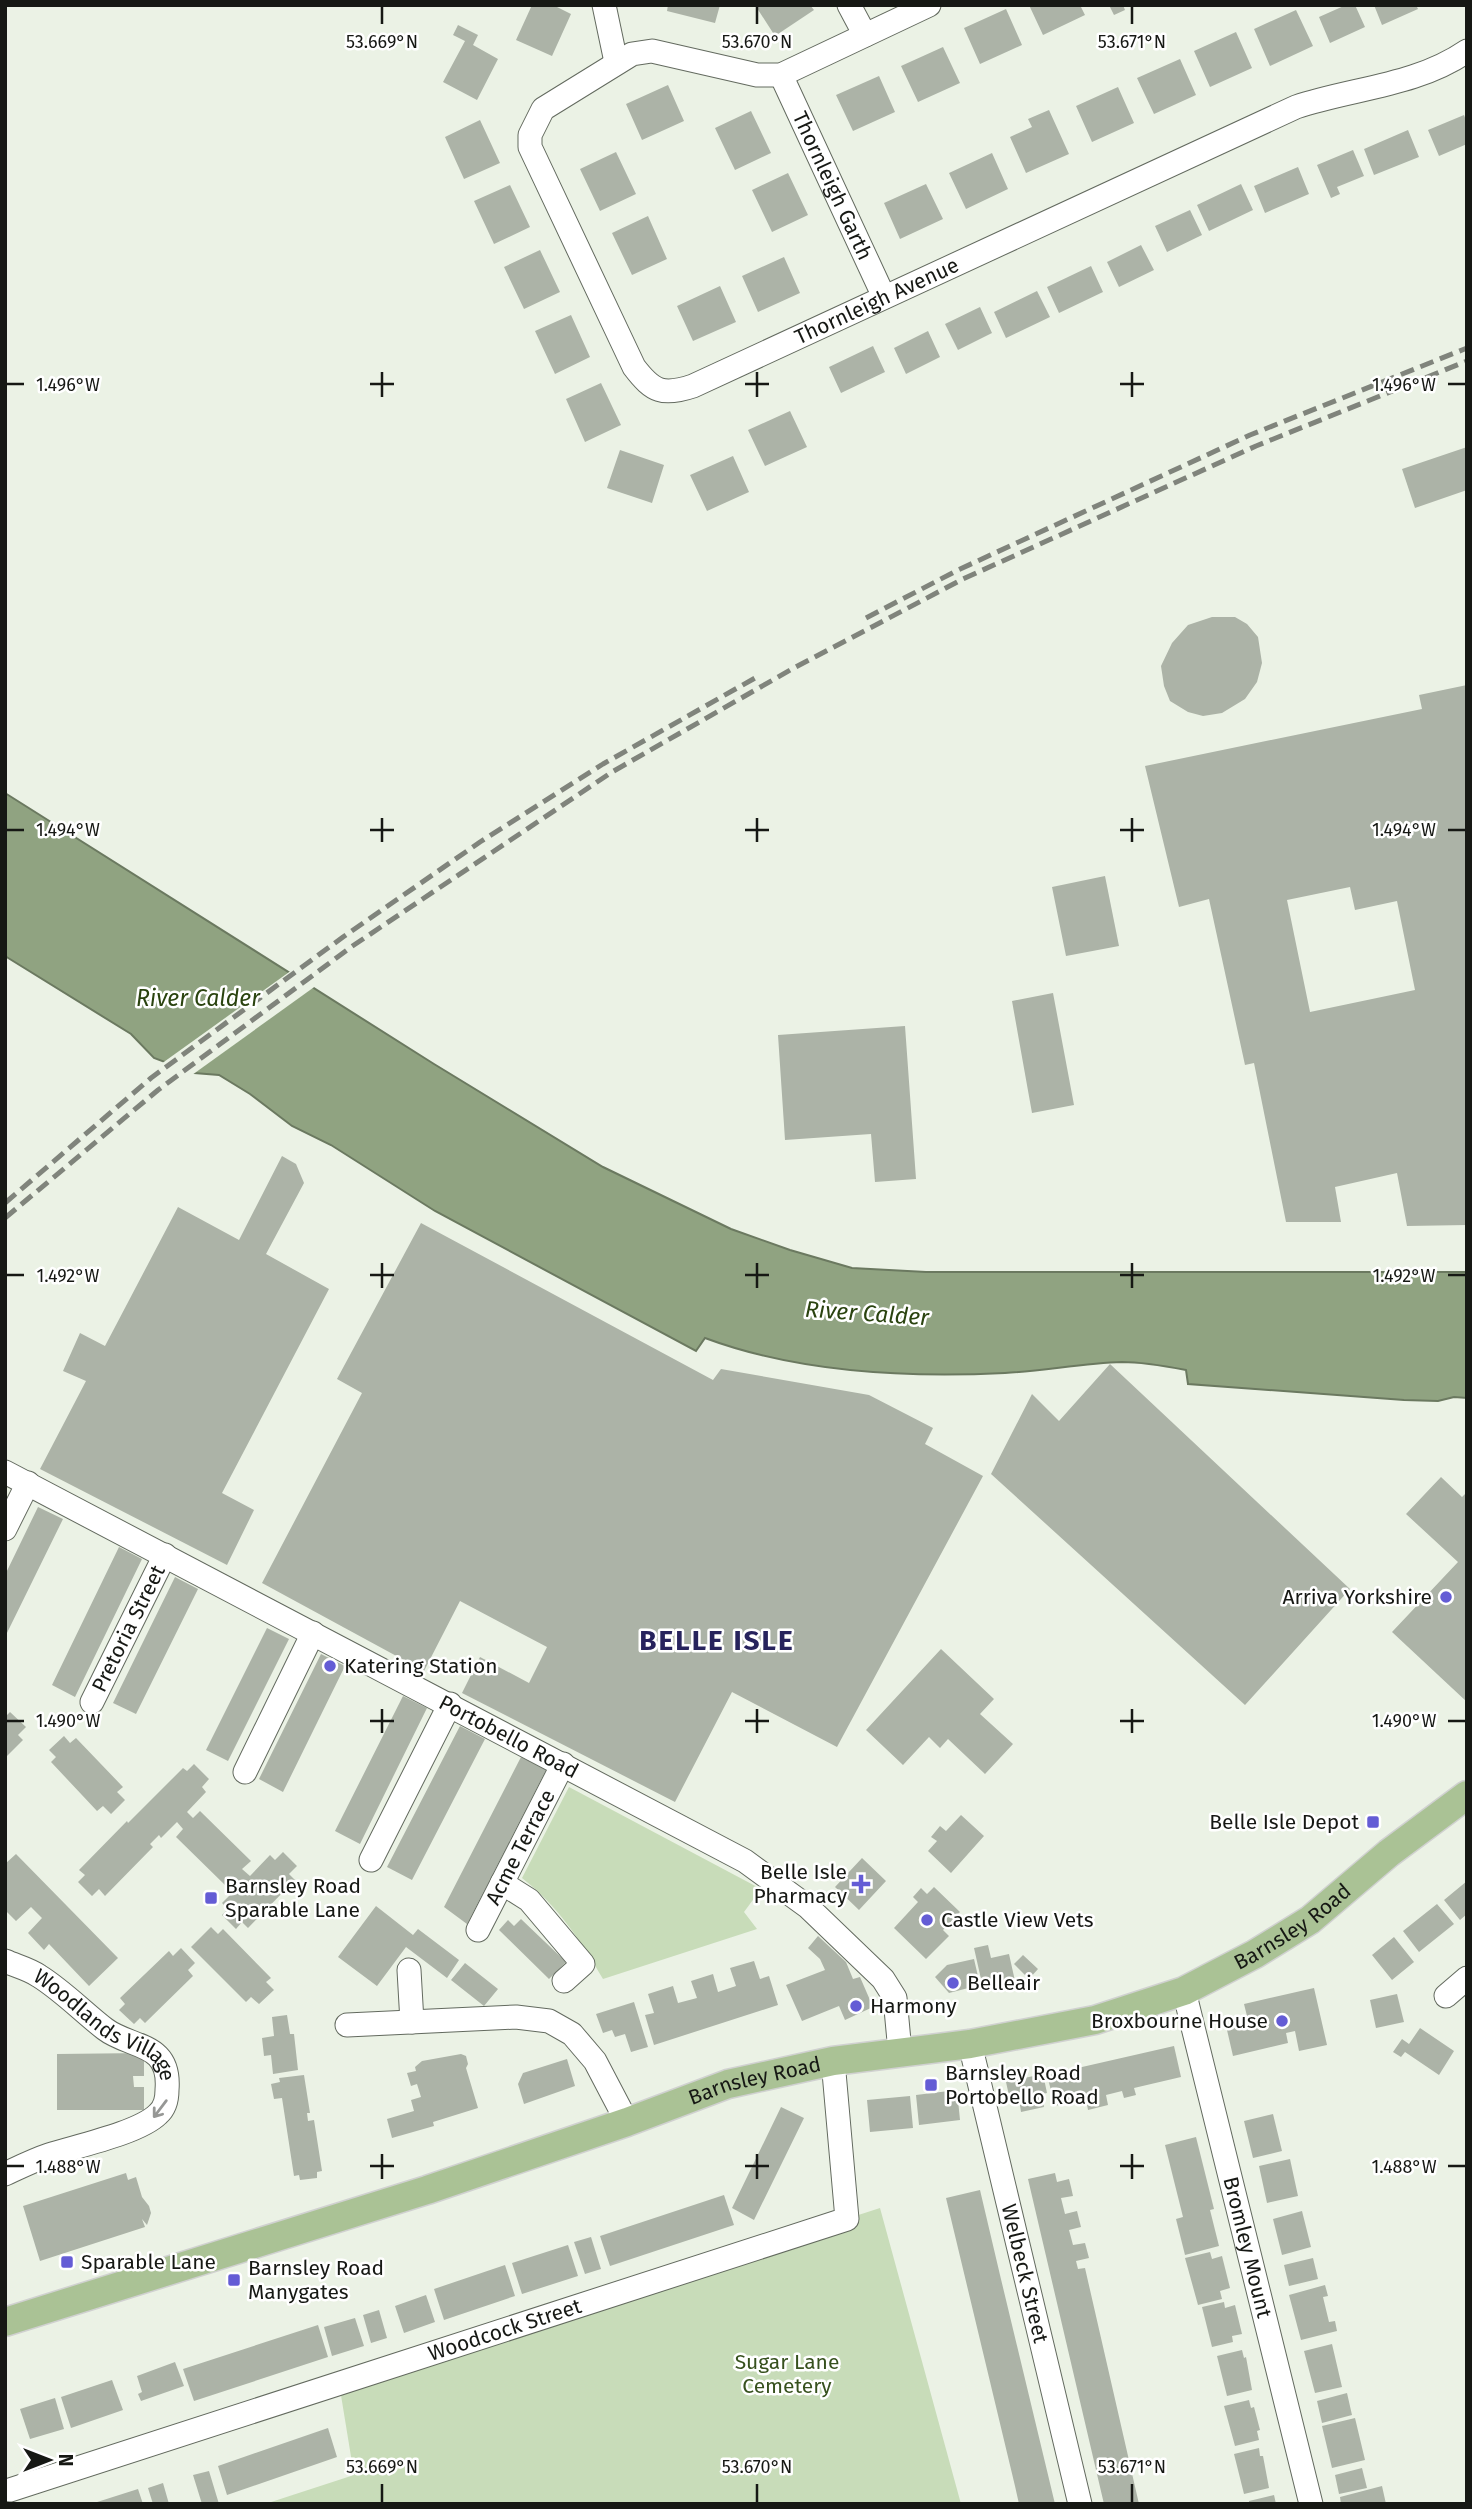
<svg xmlns="http://www.w3.org/2000/svg" width="1472" height="2509" font-family="'Fira Sans',sans-serif">
  <style>
    .green { fill: #c8dcb9 }
    .water { fill: #90a381; stroke: #6b7960; stroke-width: 2 }
    .pier { fill: #ebf2e5 }
    .building { fill: #acb3a7; fill-rule: evenodd }
    .lines { fill: none; stroke-linecap: round; stroke-linejoin: round }
    .minor-casing { stroke: #636a5f; stroke-width: 25 }
    .major-casing { stroke: #d0d1d0; stroke-width: 31 }
    .minor { stroke: #fff; stroke-width: 23 }
    .major { stroke: #aac295; stroke-width: 28 }
    .rail { stroke: #80847c; stroke-width: 5; stroke-dasharray: 14 7; stroke-linecap: butt }
    .oneway { stroke: #969795 }
    .ticks { fill: none; stroke: #161814; stroke-width: 2.5 }
    .poi-dot { fill: #645cd5; stroke: #fff; stroke-width: 2.5 }
    .labels { text-anchor: middle; stroke-width: 5; stroke-linejoin: round; paint-order: stroke }
    .street-label { font-size: 21px; fill: #161814; stroke: #fff }
    .poi-label { font-size: 21px; fill: #161814; stroke: #fff; text-anchor: start }
    .park-label { font-size: 21px; fill: #37511e; stroke: #fff }
    .water-label { font-size: 23px; font-style: italic; fill: #2a430f; stroke: #fff }
    .district-label { font-size: 28px; font-weight: bold; letter-spacing: 2px; fill: #27235d; stroke: #fff }
    .ticks-label { font-size: 18px; text-anchor: middle; fill: #161814; stroke: #fff; stroke-width: 5; stroke-linejoin: round; paint-order: stroke }
  </style>
  <rect width="100%" height="100%" fill="#ebf2e5"/>
  <!-- green -->
  <path class="green" d="M569 1787 761 1889 744 1912 757 1929 603 1979C581 1941 557 1905 522 1878Z
    M880 2208 961 2504H265L354 2475 339 2383Z"/>
  <!-- water -->
  <path class="water" d="M5 793 434 1064 603 1167 731 1229 790 1250 852 1268 926 1272H1467V1398L1454 1397 1438 1401 1404 1400 1188 1384 1186 1370C1165 1366 1144 1362 1122 1362 1083 1363 1044 1371 1005 1373 906 1378 799 1373 705 1338L696 1351 435 1211 331 1145 292 1126 250 1094 219 1075 194 1073 154 1058 131 1034 5 956Z"/>
  <!-- pier -->
  <path class="pier" d="M292 970 317 985 192 1075 161 1064Z"/>
  <!-- building -->
  <path class="building" d="M532 5H553L571 14 552 56 516 40Z
    M668 5H720L715 23 667 11Z
    M755 5H810L814 10 775 36Z
    M1029 5H1080L1085 15 1043 35Z
    M1109 5H1123L1125 10 1114 15Z
    M1346 5H1355L1365 27 1330 43 1319 17Z
    M1374 5H1416L1418 9 1382 25Z
    M1006 9 1022 45 980 64 964 28Z
    M1296 10 1313 46 1270 66 1254 29Z
    M458 25 478 35 473 45 498 59 477 100 443 82 465 41 453 35Z
    M1236 32 1252 68 1210 87 1194 51Z
    M943 47 960 83 918 102 901 66Z
    M1180 59 1196 95 1154 114 1137 78Z
    M879 76 895 112 853 131 836 95Z
    M668 85 684 121 642 140 626 104Z
    M1118 87 1134 123 1092 142 1076 106Z
    M1049 110 1069 154 1026 173 1010 137 1032 127 1028 119Z
    M751 111 771 153 735 170 715 128Z
    M1464 115 1467 123V144L1439 156 1428 130Z
    M480 120 500 163 464 179 445 137Z
    M1408 130 1419 157 1374 175 1364 149Z
    M1353 150 1364 176 1337 187 1340 194 1331 198 1317 165Z
    M616 152 636 194 600 211 580 169Z
    M992 153 1008 189 966 209 949 173Z
    M1298 167 1309 194 1265 213 1254 186Z
    M788 173 808 215 772 232 752 190Z
    M926 184 943 219 900 239 884 203Z
    M1241 184 1253 210 1209 231 1197 205Z
    M510 185 530 227 494 244 474 201Z
    M1190 210 1202 235 1167 252 1155 226Z
    M648 216 667 259 632 275 612 233Z
    M1141 245 1154 270 1119 287 1107 262Z
    M540 250 560 292 524 309 504 267Z
    M784 257 800 293 758 312 742 276Z
    M1091 266 1103 292 1059 313 1047 287Z
    M720 286 736 322 693 341 677 306Z
    M1037 291 1050 317 1006 338 994 312Z
    M980 307 992 333 958 350 945 324Z
    M571 315 590 357 555 374 535 331Z
    M928 331 940 357 906 374 894 348Z
    M873 346 885 372 841 393 829 367Z
    M601 383 621 425 585 442 566 399Z
    M790 411 807 447 765 466 748 430Z
    M1467 447V490L1415 508 1402 469Z
    M620 450 664 465 652 503 607 488Z
    M733 456 749 492 707 511 690 475Z
    M1212 617H1235L1247 624 1258 637 1262 663 1257 682 1245 699 1222 713 1203 716 1188 712 1170 701 1164 686 1161 666 1172 643 1188 625Z
    M1467 685V1225L1407 1226 1397 1173 1335 1187 1341 1222H1286L1254 1063 1245 1065 1209 899 1179 907 1145 766 1422 709 1419 695ZM1350 887 1355 910 1397 901 1415 990 1310 1012 1287 900Z
    M1105 876 1119 946 1066 956 1052 887Z
    M1053 993 1074 1105 1032 1113 1012 1001Z
    M905 1026 916 1179 875 1182 871 1134 785 1140 778 1035Z
    M282 1156 296 1164 304 1183 266 1254 329 1289 222 1493 254 1510 227 1565 40 1469 86 1381 63 1371 80 1333 105 1346 178 1207 239 1240Z
    M421 1223 713 1380 721 1369 869 1395 933 1428 925 1444 983 1476 837 1747 732 1692 675 1802 462 1693 480 1657 529 1683 547 1647 460 1601 424 1671 262 1583 362 1393 337 1379Z
    M1110 1364 1350 1589 1245 1705 991 1474 1032 1394 1059 1421Z
    M1441 1477 1462 1497 1467 1492V1702L1392 1632 1458 1562 1406 1514Z
    M38 1507 63 1519 5 1637V1575Z
    M119 1547 142 1559 75 1697 52 1685Z
    M175 1577 198 1589 136 1714 113 1703Z
    M267 1628 289 1639 228 1761 206 1750Z
    M941 1649 994 1699 980 1714 1013 1744 985 1774 948 1739 940 1748 929 1737 903 1765 866 1730Z
    M321 1654 345 1666 283 1792 259 1779Z
    M403 1696 427 1708 360 1844 335 1831Z
    M10 1712 26 1727 18 1735 23 1740 5 1758V1717Z
    M460 1726 485 1739 412 1880 387 1867Z
    M64 1736 70 1743 76 1738 123 1787 117 1792 125 1800 111 1814 103 1806 97 1811 51 1762 56 1757 49 1750Z
    M521 1757 546 1770 467 1924 444 1907Z
    M194 1764 209 1779 202 1787 206 1792 187 1812 193 1818 200 1811 251 1861 242 1869 250 1876 270 1855 275 1860 283 1852 297 1866 289 1874 295 1880 248 1928 242 1922 236 1929 222 1915 228 1909 222 1903 239 1886 232 1879 226 1886 176 1837 183 1829 177 1822 161 1838 159 1835 150 1844 153 1847 105 1896 99 1889 92 1896 78 1882 85 1875 79 1870 127 1821 128 1823 183 1768 187 1771Z
    M961 1815 984 1836 951 1873 928 1851 937 1841 931 1837 940 1826 946 1831Z
    M16 1854 118 1958 89 1986 49 1944 44 1950 28 1933 42 1918 31 1907 16 1921 5 1910V1864Z
    M862 1858 886 1881 859 1910 835 1887Z
    M1467 1881V1914L1460 1920 1444 1900Z
    M934 1887 960 1912 943 1930 949 1936 926 1959 894 1928 918 1902 913 1897 921 1888 927 1894Z
    M1437 1904 1454 1924 1419 1952 1403 1931Z
    M376 1906 413 1935 418 1929 459 1960 447 1978 406 1947 377 1986 338 1957Z
    M521 1919 566 1962 549 1979 499 1930 508 1920 514 1926Z
    M211 1927 218 1934 223 1929 271 1978 266 1982 274 1990 259 2004 251 1997 246 2002 191 1947Z
    M818 1936 846 1962 853 1979 860 1977 873 2007 845 2020 839 2006 802 2021 786 1985 825 1970 820 1959 808 1948Z
    M1394 1937 1414 1962 1392 1980 1372 1955Z
    M988 1945 991 1958 1009 1954 1015 1981 983 1988 974 1948Z
    M181 1948 195 1963 188 1970 193 1976 145 2023 140 2018 134 2024 119 2010 125 2004 120 1998 169 1951 173 1956Z
    M1023 1955 1038 1969 1029 1979 1014 1964Z
    M974 1959 980 1985 949 1993 935 1977 947 1965Z
    M754 1961 760 1979 769 1976 778 2005 654 2045 645 2015 654 2013 648 1994 673 1986 678 2003 697 1998 691 1981 713 1974 718 1992 736 1986 730 1968Z
    M465 1963 498 1989 484 2006 451 1980Z
    M1314 1988 1327 2045 1299 2051 1295 2031 1286 2033 1288 2043 1233 2056 1227 2030 1239 2027 1238 2023 1248 2020 1244 2004Z
    M1397 1994 1404 2022 1376 2028 1370 2000Z
    M634 2002 648 2047 631 2052 625 2034 615 2037 612 2030 603 2033 596 2014Z
    M287 2015 290 2034H294L298 2070 273 2074 271 2055 264 2056 262 2038 274 2036 272 2017Z
    M1420 2028 1454 2051 1439 2075 1405 2052 1401 2057 1393 2052 1402 2039 1409 2044Z
    M1174 2046 1181 2077 1134 2088 1136 2095 1124 2098 1122 2091 1106 2095 1108 2105 1088 2110 1086 2099 1055 2106 1047 2075Z
    M144 2053V2076H133L134 2087H144V2110H57V2054Z
    M461 2054 466 2056 468 2064 466 2068 478 2108 433 2122 434 2126 392 2138 387 2119 414 2111 411 2100 421 2097 417 2084 411 2086 407 2073 416 2071 415 2067 422 2061Z
    M567 2059 575 2086 524 2104 518 2084 523 2073Z
    M1043 2074 1047 2093 1042 2094 1044 2107 1021 2112 1019 2099 1010 2100 1006 2082Z
    M304 2075 310 2113H307L308 2121 314 2120 322 2171 317 2172V2178L300 2180 299 2175 294 2176 282 2098 274 2099 271 2084 280 2082 279 2078Z
    M957 2090 960 2120 919 2125 916 2095Z
    M910 2096 913 2128 870 2132 867 2100Z
    M781 2107 804 2118 754 2220 732 2208Z
    M1273 2114 1282 2151 1253 2158 1244 2121Z
    M1196 2137 1214 2209 1210 2210 1219 2246 1185 2255 1176 2219 1183 2217 1165 2145Z
    M1290 2159 1298 2196 1267 2203 1259 2166Z
    M126 2173 128 2180 136 2177 142 2197 149 2206 151 2213 147 2225 142 2219 145 2227 40 2261 23 2206Z
    M1055 2173 1057 2182 1069 2179 1071 2187 1073 2196 1061 2198 1065 2214 1077 2211 1081 2227 1069 2230 1073 2245 1085 2243 1089 2258 1076 2261 1078 2269 1085 2268 1139 2504H1104L1028 2179Z
    M980 2190 1000 2275 1055 2504H1019L1015 2486 946 2198Z
    M724 2195 734 2225 610 2266 600 2236Z
    M1302 2211 1311 2247 1282 2255 1273 2219Z
    M591 2237 601 2269 585 2274 574 2242Z
    M568 2245 578 2276 522 2294 512 2263Z
    M1210 2252 1212 2259 1222 2256 1230 2288 1220 2291 1222 2299 1198 2305 1185 2258Z
    M1313 2258 1318 2279 1289 2286 1284 2265Z
    M505 2265 515 2296 444 2320 434 2289Z
    M1325 2285 1328 2296 1323 2297 1329 2322 1335 2321 1337 2331 1301 2340 1289 2295Z
    M426 2295 435 2322 404 2333 395 2306Z
    M1224 2302 1225 2308 1235 2305 1242 2334 1232 2336 1233 2342 1212 2347 1202 2307Z
    M379 2310 387 2338 371 2343 363 2315Z
    M355 2318 364 2346 332 2356 324 2327Z
    M318 2325 328 2357 194 2401 183 2369Z
    M1332 2344 1342 2387 1315 2393 1304 2351Z
    M1242 2350 1244 2358 1246 2357 1252 2390 1227 2396 1217 2356Z
    M175 2362 184 2386 141 2401 138 2394 142 2392 137 2376Z
    M112 2380 123 2410 71 2428 61 2397Z
    M1347 2393 1352 2415 1322 2423 1317 2401Z
    M55 2398 64 2429 30 2439 20 2409Z
    M1249 2400 1251 2408 1254 2407 1260 2430 1257 2431 1259 2440 1235 2446 1224 2406Z
    M1355 2418 1365 2460 1332 2468 1322 2426Z
    M328 2428 337 2457 227 2495 218 2466Z
    M1259 2448 1260 2456H1263L1269 2488 1244 2494 1234 2454Z
    M1362 2468 1367 2488 1339 2494 1335 2475Z
    M209 2471 219 2504H202L193 2475Z
    M163 2483 169 2504H153L148 2488Z
    M1382 2486 1386 2504H1341L1340 2497Z
    M138 2489 143 2504H94V2503Z
    M1274 2495 1276 2504H1249V2501Z"/>
  <g class="lines">
    <defs>
      <g id="minor">
        <path d="M604 5 616 62"/>
        <path d="M849 5 865 35"/>
        <path id="s1" d="M929 5 781 75H757L652 51 632 54 543 109 530 135V147L634 367C653 392 663 396 693 386L1296 107C1353 88 1416 86 1467 51"/>
        <path id="s2" d="M781 75 884 297"/>
        <path id="s3" d="M5 1472 745 1861 808 1907 883 1979 895 1998 900 2052"/>
        <path d="M5 1529 28 1483"/>
        <path id="s4" d="M92 1702 165 1555"/>
        <path d="M245 1772 313 1633"/>
        <path d="M371 1860 450 1704"/>
        <path d="M502 1883 529 1900 583 1964 564 1981"/>
        <path id="s5" d="M478 1930 563 1764"/>
        <path id="s6" d="M5 1961C16 1966 29 1969 39 1976 63 1991 83 2012 105 2029 131 2049 171 2041 167 2090 167 2099 165 2108 158 2114 139 2133 77 2146 49 2155 34 2160 20 2167 5 2174"/>
        <path d="M409 1970 412 2022"/>
        <path id="s7" d="M1184 1991 1311 2504"/>
        <path d="M1446 1996 1467 1978"/>
        <path d="M347 2025 516 2017 549 2021 572 2034 595 2061 627 2122"/>
        <path id="s8" d="M970 2044 1080 2504"/>
        <path id="s9" d="M10 2490 847 2219 833 2061"/>
      </g>
      <g id="major">
        <path id="s10" d="M5 2322 427 2190 627 2122 728 2084 833 2061 970 2044 1095 2020 1184 1991 1255 1954 1310 1920 1389 1853 1467 1795"/>
      </g>
    </defs>
    <!-- minor casing -->
    <use href="#minor" class="minor-casing"/>
    <!-- major casing -->
    <use href="#major" class="major-casing"/>
    <!-- minor -->
    <use href="#minor" class="minor"/>
    <!-- major -->
    <use href="#major" class="major"/>
    <!-- rail -->
    <path class="rail" d="M866 618 958 570 1250 435 1467 348
      M5 1203 151 1078 343 937 480 842 603 764 755 678
      M5 1218 158 1090 351 947 612 772 792 669 963 579 1256 446 1467 361"/>
  </g>
  <!-- one-way arrows -->
  <defs><path id="oneway-shaft" d="M-6 0H5M1.5-3L5.5 0L1.5 3" fill="none" stroke-width="1.6" stroke-linecap="round" stroke-linejoin="round" transform="scale(1.75)"/></defs>
  <use class="oneway" href="#oneway-shaft" transform="translate(160 2109) rotate(127)"/>
  <!-- ticks -->
  <path class="ticks" d="M382 7V24M757 7V24M1132 7V24M382 372V397M757 372V397M1132 372V397M7 384H24M370 384H394M745 384H769M1120 384H1144M1448 384H1465M382 818V842M757 818V842M1132 818V842M7 830H24M370 830H394M745 830H769M1120 830H1144M1448 830H1465M382 1263V1288M757 1263V1288M1132 1263V1288M7 1275H24M370 1275H394M745 1275H769M1120 1275H1144M1448 1275H1465M382 1709V1733M757 1709V1733M1132 1709V1733M7 1721H24M370 1721H394M745 1721H769M1120 1721H1144M1448 1721H1465M382 2154V2179M757 2154V2179M1132 2154V2179M7 2166H24M370 2166H394M745 2166H769M1120 2166H1144M1448 2166H1465M382 2484V2502M757 2484V2502M1132 2484V2502"/>
  <!-- markers -->
  <g class="poi-dot">
    <circle cx="1446" cy="1597" r="7"/>
    <circle cx="330" cy="1666" r="7"/>
    <rect x="1366" y="1815" width="14" height="14" rx="3.5"/>
    <path d="M857.5 1873.5h7v7h7v7h-7v7h-7v-7h-7v-7h7z"/>
    <rect x="204" y="1891" width="14" height="14" rx="3.5"/>
    <circle cx="927" cy="1920" r="7"/>
    <circle cx="953" cy="1983" r="7"/>
    <circle cx="856" cy="2006" r="7"/>
    <circle cx="1282" cy="2021" r="7"/>
    <rect x="924" y="2078" width="14" height="14" rx="3.5"/>
    <rect x="60" y="2255" width="14" height="14" rx="3.5"/>
    <rect x="227" y="2273" width="14" height="14" rx="3.5"/>
  </g>
  <g class="labels">
    <!-- street labels -->
    <g class="street-label">
      <text dy="7" stroke="none"><textPath href="#s2" startOffset="122">Thornleigh Garth</textPath></text>
      <text dy="7" stroke="none"><textPath href="#s1" startOffset="976">Thornleigh Avenue</textPath></text>
      <text dy="7" stroke="none"><textPath href="#s4" startOffset="82">Pretoria Street</textPath></text>
      <text dy="7" stroke="none"><textPath href="#s3" startOffset="569">Portobello Road</textPath></text>
      <text dy="7" stroke="none"><textPath href="#s5" startOffset="93">Acme Terrace</textPath></text>
      <text dy="7" stroke="none"><textPath href="#s10" startOffset="1354">Barnsley Road</textPath></text>
      <text dy="7" stroke="none"><textPath href="#s6" startOffset="121">Woodlands Village</textPath></text>
      <text dy="7" stroke="none"><textPath href="#s10" startOffset="788">Barnsley Road</textPath></text>
      <text dy="7" stroke="none"><textPath href="#s7" startOffset="264">Bromley Mount</textPath></text>
      <text dy="7" stroke="none"><textPath href="#s8" startOffset="236">Welbeck Street</textPath></text>
      <text dy="7" stroke="none"><textPath href="#s9" startOffset="520">Woodcock Street</textPath></text>
    </g>
    <!-- poi labels -->
    <g class="poi-label">
      <text x="1432" y="1604" text-anchor="end">Arriva Yorkshire</text>
      <text x="344" y="1673">Katering Station</text>
      <text x="1359" y="1829" text-anchor="end">Belle Isle Depot</text>
      <text x="847" y="1879" text-anchor="end">Belle Isle<tspan x="847" dy="24">Pharmacy</tspan></text>
      <text x="225" y="1893">Barnsley Road<tspan x="225" dy="24">Sparable Lane</tspan></text>
      <text x="941" y="1927">Castle View Vets</text>
      <text x="967" y="1990">Belleair</text>
      <text x="870" y="2013">Harmony</text>
      <text x="1268" y="2028" text-anchor="end">Broxbourne House</text>
      <text x="945" y="2080">Barnsley Road<tspan x="945" dy="24">Portobello Road</tspan></text>
      <text x="81" y="2269">Sparable Lane</text>
      <text x="248" y="2275">Barnsley Road<tspan x="248" dy="24">Manygates</tspan></text>
    </g>
    <!-- park labels -->
    <g class="park-label">
      <text x="787" y="2369">Sugar Lane<tspan x="787" dy="24">Cemetery</tspan></text>
    </g>
    <!-- water labels -->
    <g class="water-label">
      <text x="198" y="1006">River Calder</text>
      <text transform="translate(867 1313) rotate(4)" y="8">River Calder</text>
    </g>
    <!-- district labels -->
    <g class="district-label">
      <text x="717" y="1650">BELLE ISLE</text>
    </g>
  </g>
  <g class="ticks-label">
    <text x="382" y="48">53.669°N</text>
    <text x="757" y="48">53.670°N</text>
    <text x="1132" y="48">53.671°N</text>
    <text x="1404" y="391">1.496°W</text>
    <text x="68" y="391">1.496°W</text>
    <text x="1404" y="836">1.494°W</text>
    <text x="68" y="836">1.494°W</text>
    <text x="1404" y="1282">1.492°W</text>
    <text x="68" y="1282">1.492°W</text>
    <text x="68" y="1727">1.490°W</text>
    <text x="1404" y="1727">1.490°W</text>
    <text x="1404" y="2173">1.488°W</text>
    <text x="68" y="2173">1.488°W</text>
    <text x="382" y="2473">53.669°N</text>
    <text x="757" y="2473">53.670°N</text>
    <text x="1132" y="2473">53.671°N</text>
  </g>
  <!-- border -->
  <rect width="1472" height="2509" fill="none" stroke="#161814" stroke-width="14"/>
  <!-- north arrow -->
  <g transform="translate(49 2460) rotate(90)" stroke="#ffffff" stroke-width="5" paint-order="stroke">
  <path d="M0-5L12 26L0 18L-12 26Z" fill="#161814"/>
  <text y="-10" font-size="19" font-weight="bold" text-anchor="middle" fill="#161814">N</text>
  </g>
</svg>
